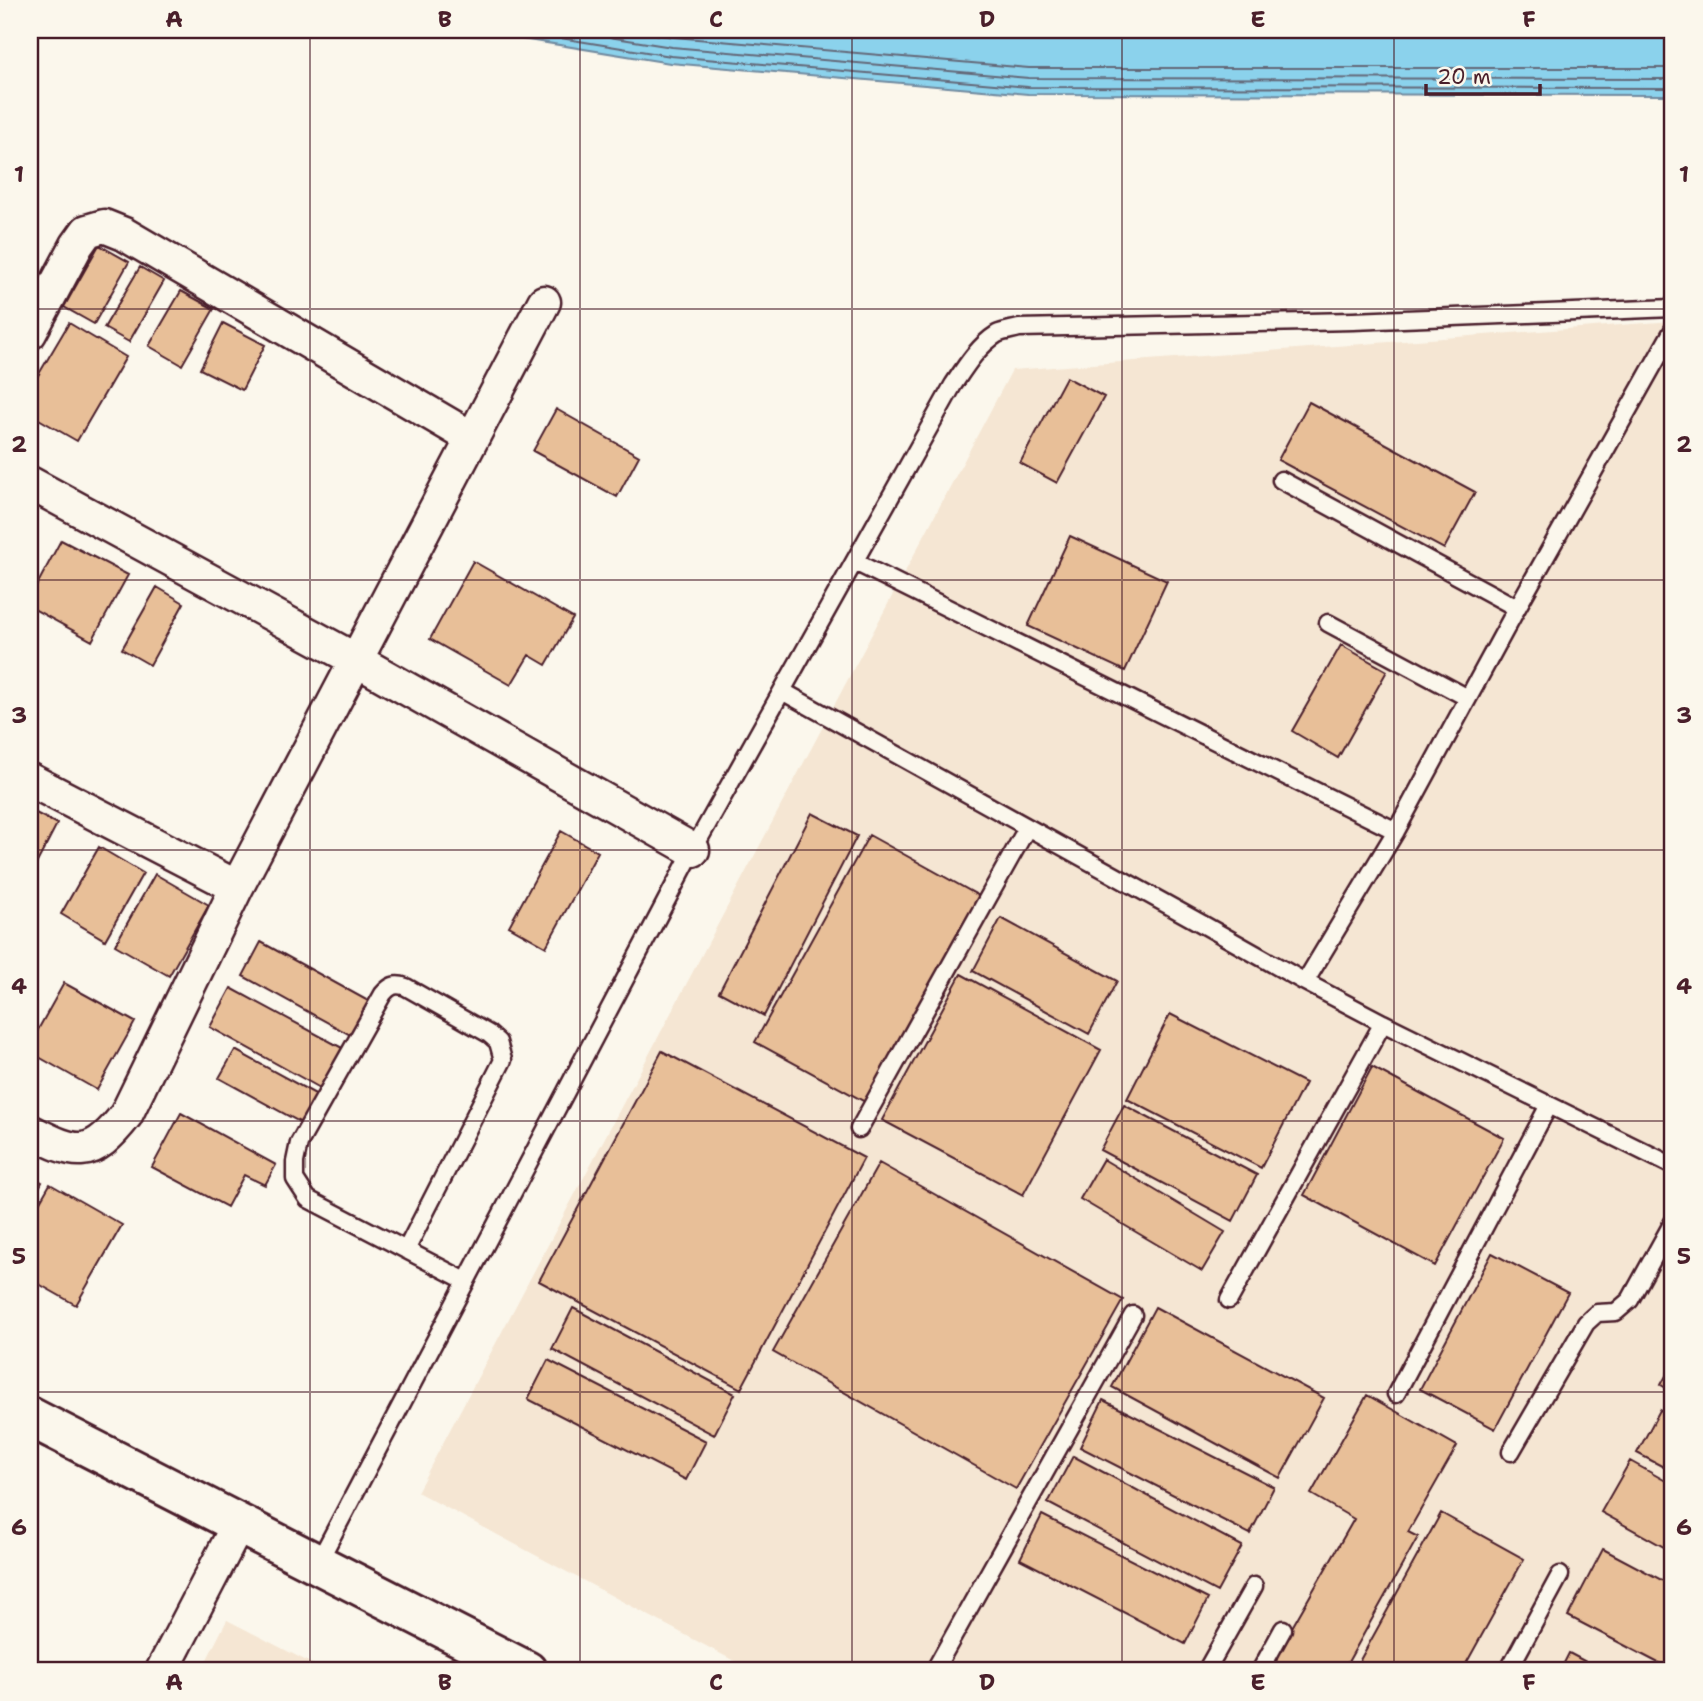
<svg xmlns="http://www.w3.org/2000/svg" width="1703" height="1701" font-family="'Shantell Sans',sans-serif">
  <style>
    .built { fill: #f5e6d3 }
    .water { fill: #8bd2ec; stroke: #718a9f; stroke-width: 2 }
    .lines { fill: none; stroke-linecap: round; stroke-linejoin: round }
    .shore { stroke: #646778; stroke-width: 2 }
    .building { fill: #e8bf98; stroke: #4a1f2b; stroke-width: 2 }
    .service-casing { stroke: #4a1f2b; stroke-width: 21 }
    .minor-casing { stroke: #4a1f2b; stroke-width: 37 }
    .tertiary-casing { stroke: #4a1f2b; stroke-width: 44 }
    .service { stroke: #fbf7ec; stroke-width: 16 }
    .minor { stroke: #fbf7ec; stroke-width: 32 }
    .tertiary { stroke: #fbf7ec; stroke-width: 38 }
    .grid { fill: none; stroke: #4a1f2b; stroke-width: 2; stroke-opacity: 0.55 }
    .neatline { fill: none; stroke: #4a1f2b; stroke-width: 2.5 }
    .grid-label { font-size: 23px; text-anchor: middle; font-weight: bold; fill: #4a1f2b }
  </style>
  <rect width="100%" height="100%" fill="#fbf7ec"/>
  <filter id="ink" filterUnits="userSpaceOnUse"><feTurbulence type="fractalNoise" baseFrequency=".0143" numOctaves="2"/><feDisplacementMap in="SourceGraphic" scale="14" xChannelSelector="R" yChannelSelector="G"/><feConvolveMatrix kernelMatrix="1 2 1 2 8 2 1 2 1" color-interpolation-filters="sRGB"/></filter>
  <g filter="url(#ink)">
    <!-- built -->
    <path class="built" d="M1673 321V1671H753L417 1492 1012 370Z
      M227 1620 326 1671H201Z"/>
    <!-- water -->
    <path class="water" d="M467 30H1673V95L1028 94 670 63Z"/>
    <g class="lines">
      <!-- shore -->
      <path class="shore" d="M511 30 671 56 1028 87 1673 88
        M565 30 672 47 1029 78 1673 79
        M630 30 674 37 1029 68H1673"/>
    </g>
    <!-- building -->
    <path class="building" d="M99 245 129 262 94 324 64 307Z
      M140 267 164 281 129 342 104 328Z
      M181 291 214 309 182 365 149 346Z
      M69 323 126 357 77 441 30 414V389Z
      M223 323 265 345 242 390 200 369Z
      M1066 377 1104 397 1057 483 1020 463Z
      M1309 402 1475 492 1444 549 1278 460Z
      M556 409 639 456 617 497 533 451Z
      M1070 536 1167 581 1125 671 1028 626Z
      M61 540 128 575 92 641 30 607V598Z
      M473 561 573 618 546 665 529 655 511 685 430 639Z
      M157 587 184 603 150 665 122 649Z
      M1341 645 1387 671 1338 758 1292 731Z
      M30 810 57 824 30 876Z
      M812 813 857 836 764 1016 719 992Z
      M561 831 598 852 546 947 509 926Z
      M869 835 979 896 865 1102 755 1042Z
      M99 847 143 873 105 940 61 914Z
      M155 874 209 905 169 976 115 945Z
      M1001 918 1117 981 1089 1034 973 971Z
      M261 942 370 1002 352 1036 243 976Z
      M961 974 1101 1050 1023 1195 882 1120Z
      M64 983 135 1022 97 1090 30 1052V1044Z
      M231 988 344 1049 322 1089 210 1027Z
      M1170 1014 1305 1083 1261 1168 1127 1099Z
      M235 1050 319 1096 303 1124 219 1078Z
      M662 1051 864 1158 741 1389 539 1281Z
      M1372 1067 1504 1138 1435 1266 1304 1195Z
      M1124 1105 1257 1175 1233 1221 1100 1150Z
      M181 1113 276 1165 265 1185 244 1175 227 1207 152 1167Z
      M1103 1159 1225 1232 1202 1271 1080 1199Z
      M879 1163 1123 1300 1016 1489 773 1352Z
      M30 1175 42 1182 30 1204Z
      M50 1184 122 1225 76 1305 30 1279V1219Z
      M1492 1253 1568 1293 1495 1429 1420 1389Z
      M1155 1307 1324 1398 1280 1478 1112 1387Z
      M573 1308 735 1394 714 1435 552 1349Z
      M548 1360 706 1441 686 1480 528 1399Z
      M1673 1363V1392L1661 1385Z
      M1367 1395 1457 1446 1408 1532 1418 1537 1343 1671H1267L1354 1519 1311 1494Z
      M1103 1400 1274 1487 1250 1534 1080 1447Z
      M1660 1410 1673 1417V1472L1637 1453Z
      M1073 1456 1242 1546 1217 1592 1048 1503Z
      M1630 1461 1673 1485V1552L1601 1512Z
      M1441 1513 1524 1559 1462 1671H1354Z
      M1042 1515 1208 1599 1185 1644 1020 1559Z
      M1603 1549 1673 1586 1672 1670 1568 1616Z
      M1569 1653 1603 1671H1560Z"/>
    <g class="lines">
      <defs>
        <path id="service" d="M1281 480 1517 608
          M855 562 1396 831
          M1328 623 1468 698
          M782 691 1204 925 1305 982 1383 1023 1673 1166
          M1305 982 1396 831 1517 608 1673 330
          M859 1129 1027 828
          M406 1250 503 1060 498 1042 489 1034 406 987C395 983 390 986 383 994L299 1143 295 1162V1179L308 1199 466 1281
          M1229 1300 1383 1023
          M1396 1394 1549 1105
          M1511 1452 1586 1323 1597 1313 1616 1312 1630 1300 1673 1222
          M318 1563 693 850 953 385C965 367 978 346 997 334 1003 331 1012 330 1019 328L1353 321 1673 308
          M934 1671 1133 1315
          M1206 1671 1254 1586
          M1260 1671 1283 1629
          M1508 1671 1560 1575"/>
        <path id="minor" d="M30 333 77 245 87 231 104 226 124 234 472 438
          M30 483 356 660 693 850
          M30 780 237 887
          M30 1131C77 1155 91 1160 126 1115L237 887 544 302
          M162 1671 238 1525"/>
        <path id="tertiary" d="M30 1417C195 1502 361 1585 527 1671"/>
      </defs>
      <!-- service casing -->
      <use href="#service" class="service-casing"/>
      <!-- minor casing -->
      <use href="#minor" class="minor-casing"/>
      <!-- tertiary casing -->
      <use href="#tertiary" class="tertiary-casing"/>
      <!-- service -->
      <use href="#service" class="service"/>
      <!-- minor -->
      <use href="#minor" class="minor"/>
      <!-- tertiary -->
      <use href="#tertiary" class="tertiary"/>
    </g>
  </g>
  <!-- grid -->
  <path class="grid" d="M310 30V1671M580 30V1671M852 30V1671M1122 30V1671M1394 30V1671M30 309H1673M30 580H1673M30 850H1673M30 1121H1673M30 1392H1673"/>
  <!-- margin -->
  <rect width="1703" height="1701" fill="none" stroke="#fbf7ec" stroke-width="77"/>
  <!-- scale -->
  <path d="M1426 84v10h114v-10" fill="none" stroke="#4a1f2b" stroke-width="3.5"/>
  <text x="1437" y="84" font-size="21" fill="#4a1f2b" stroke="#fbf7ec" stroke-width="5" paint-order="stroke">20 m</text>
  <rect x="38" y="38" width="1626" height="1624" class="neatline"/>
  <g class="grid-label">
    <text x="174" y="27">A</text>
    <text x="445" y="27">B</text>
    <text x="716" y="27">C</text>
    <text x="987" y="27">D</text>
    <text x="1258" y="27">E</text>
    <text x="1529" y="27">F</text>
    <text x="19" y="182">1</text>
    <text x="1684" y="182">1</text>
    <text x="19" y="452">2</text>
    <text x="1684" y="452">2</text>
    <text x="19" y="723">3</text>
    <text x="1684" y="723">3</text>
    <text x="19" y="994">4</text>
    <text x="1684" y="994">4</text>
    <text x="19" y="1264">5</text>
    <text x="1684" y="1264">5</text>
    <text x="19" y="1535">6</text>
    <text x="1684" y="1535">6</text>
    <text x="174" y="1690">A</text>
    <text x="445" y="1690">B</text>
    <text x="716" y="1690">C</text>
    <text x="987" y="1690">D</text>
    <text x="1258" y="1690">E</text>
    <text x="1529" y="1690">F</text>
  </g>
</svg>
